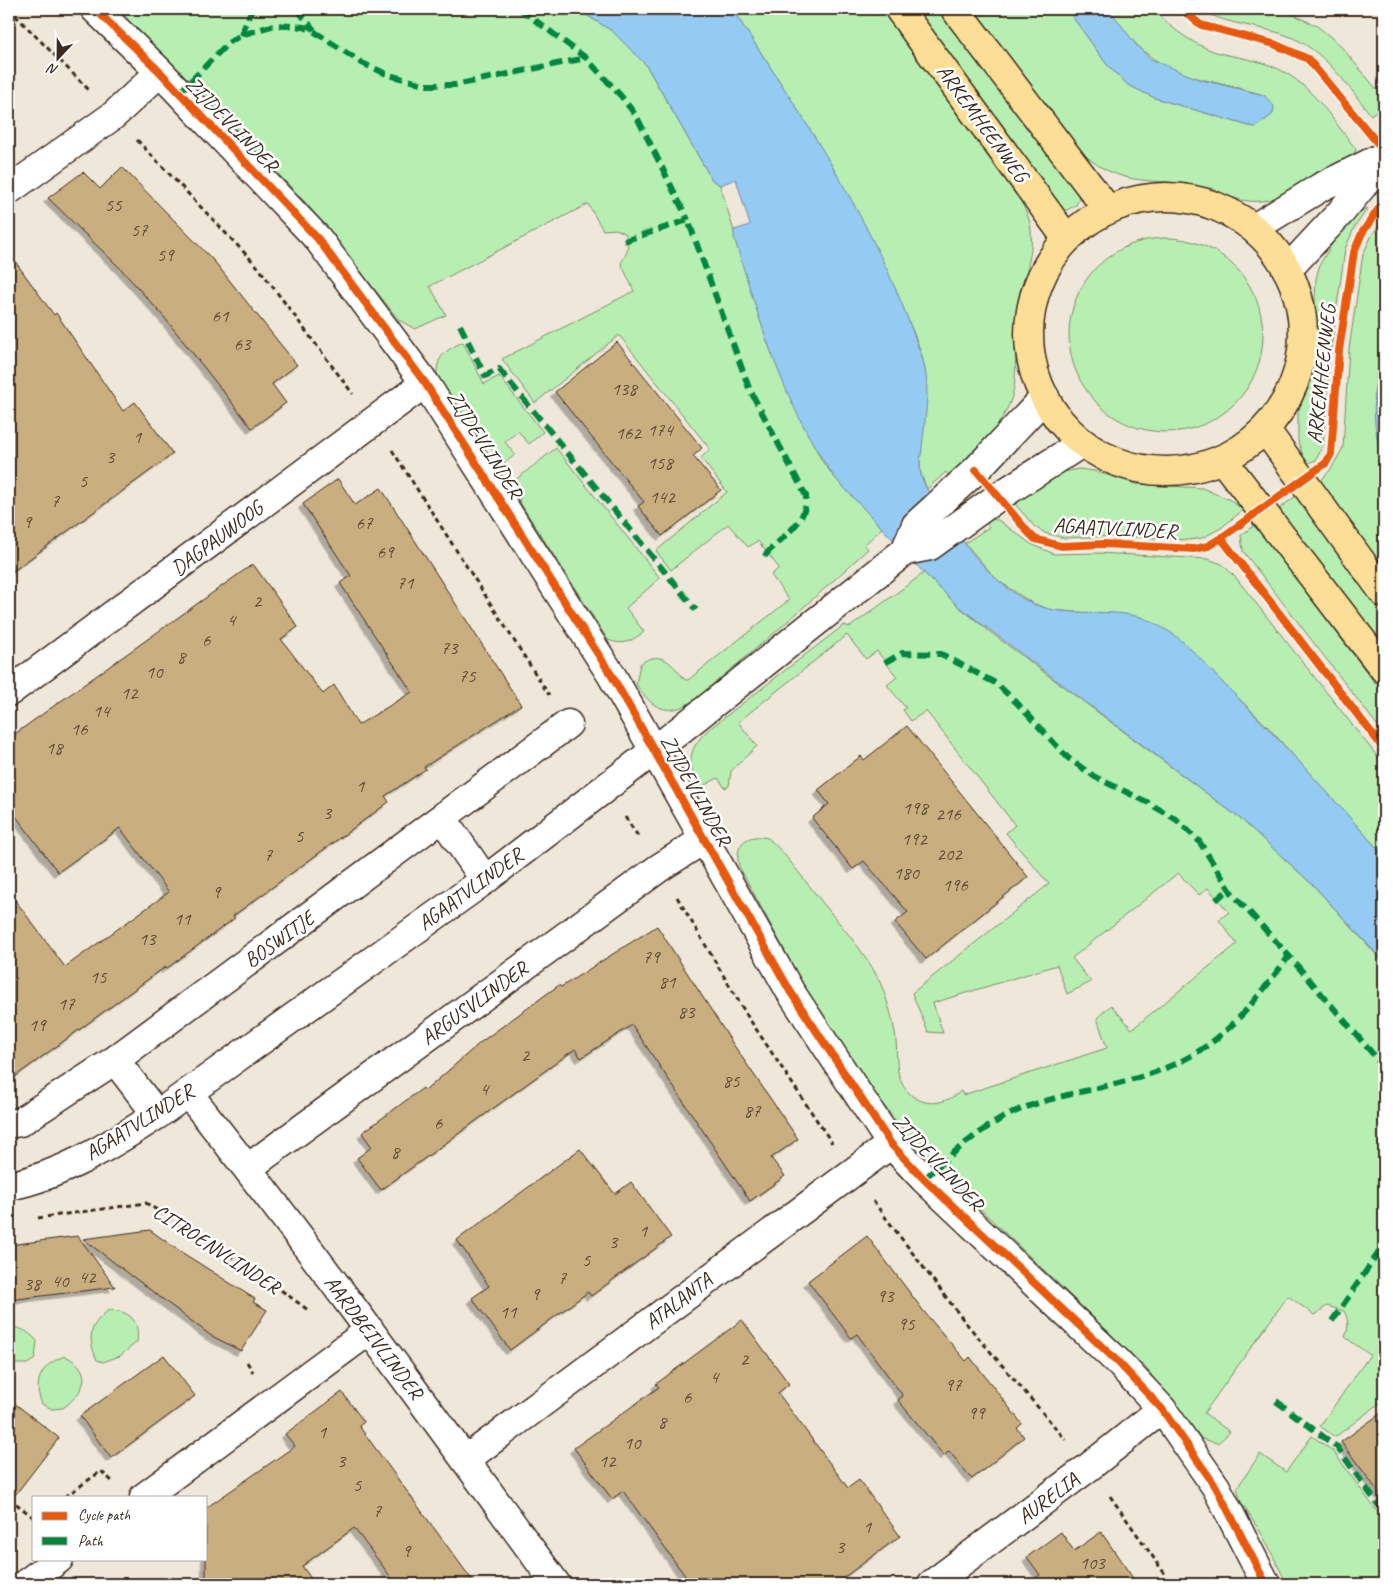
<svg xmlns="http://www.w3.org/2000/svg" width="1393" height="1593" font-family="Caveat,sans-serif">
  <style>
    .green { fill: #b7efb2; stroke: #798c68 }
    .water { fill: #95caf3; stroke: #718a9e }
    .building { fill: #c9af7f; stroke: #3b2a1e; filter: url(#shadow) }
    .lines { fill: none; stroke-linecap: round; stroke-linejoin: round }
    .minor-casing { stroke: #3b2a1e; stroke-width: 31 }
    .tertiary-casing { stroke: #3b2a1e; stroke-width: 31 }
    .primary-casing { stroke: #3b2a1e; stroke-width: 31 }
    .path { stroke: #3b2a1e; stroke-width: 3; stroke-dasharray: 5 4; stroke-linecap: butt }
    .minor { stroke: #fff; stroke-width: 28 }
    .tertiary { stroke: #fff; stroke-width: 28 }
    .primary { stroke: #fcde96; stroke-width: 28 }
    .quiet { stroke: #00873e; stroke-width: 6; stroke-dasharray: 12 6; stroke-linecap: butt }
    .cycleway-casing { stroke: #fff; stroke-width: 11 }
    .cycleway { stroke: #e8590c; stroke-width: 8 }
    .labels { text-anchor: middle; stroke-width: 5; stroke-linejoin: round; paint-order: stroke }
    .number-label { font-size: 19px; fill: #5e4b36 }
    .street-label { font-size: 21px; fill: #3b2a1e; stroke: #fff }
  </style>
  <defs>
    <filter id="shadow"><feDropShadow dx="-4.5" dy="4.5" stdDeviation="0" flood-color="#0004"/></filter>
  </defs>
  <rect width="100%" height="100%" fill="#efe7d9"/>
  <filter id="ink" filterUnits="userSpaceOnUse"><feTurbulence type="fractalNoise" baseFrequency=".02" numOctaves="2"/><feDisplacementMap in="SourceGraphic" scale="10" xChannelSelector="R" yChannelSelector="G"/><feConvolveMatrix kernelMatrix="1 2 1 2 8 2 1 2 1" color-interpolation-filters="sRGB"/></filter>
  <g filter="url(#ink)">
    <!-- green -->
    <path class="green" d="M115 9H577L612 31 646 65 712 180 720 185 768 344 800 417 822 461 835 478 882 528 864 545 868 549C819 594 770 638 719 679 706 689 691 706 675 709 656 712 645 698 636 684L640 664C661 648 673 665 685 680H688L789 600 771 575 779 568 758 541 748 547 728 524 671 570 656 551 727 492 701 458 710 449 619 335 535 403 502 359 634 291 621 263C628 253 630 244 625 233L616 229 603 230 588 204 430 286 446 315 415 329 399 320 305 202 211 103Z
      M732 9H882L1011 185C1019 199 1030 214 1031 230 1034 264 1020 281 1016 312 1011 343 1022 377 1008 407 995 434 971 456 949 476L946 472 927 489C925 483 920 475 920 468 920 434 931 400 924 365 920 343 907 319 898 298 855 195 793 101 732 9Z
      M913 9H941L1078 195 1079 199 1076 205 1063 212Z
      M973 9H1067L1108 66 1128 85 1155 98 1249 126 1256 127 1273 114 1264 95C1190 73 1155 81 1109 9H1153C1171 29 1196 47 1223 54 1245 59 1266 61 1286 73 1315 90 1335 123 1356 149L1355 152C1333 175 1280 205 1248 201 1224 198 1204 185 1178 183 1146 180 1120 182 1092 161 1070 146 1056 121 1040 101 1018 70 995 39 973 9Z
      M1199 9H1282L1317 26 1338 43 1384 98V104L1371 115C1344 81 1320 43 1276 32 1250 25 1222 23 1199 9Z
      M1368 208 1354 228 1345 249 1329 362 1323 445 1316 460 1308 463 1305 462 1298 441V413L1317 353 1315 298 1316 279 1320 264 1341 229 1355 214Z
      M1384 220V336L1374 393 1378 444 1384 462V571L1319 483 1331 469 1343 448 1349 349 1363 254 1373 233Z
      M1069 335a97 97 0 1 1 194 0a97 97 0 1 1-194 0Z
      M463 342 484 384 499 376 543 432 529 444 518 431 505 442 515 455 503 464 485 439 477 437 437 376C436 356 446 350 463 342Z
      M556 448 660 578 626 608 644 632C631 641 624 646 608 640L519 501 521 495 514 481Z
      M1079 469 1094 471 1136 484 1202 488 1230 500 1243 510 1221 528 1202 538 1188 540 1120 536 1064 538 1045 533 1035 527 1015 504 1053 474Z
      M1296 496 1300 497 1384 611V652L1280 511V508Z
      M989 519 998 520 1031 544 1054 554 1098 553 1208 559 1222 564 1236 578 1384 765V856L1267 726 1174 635 1140 617 1051 610 1032 603 997 580 965 543 989 527 985 521Z
      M1255 525 1384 695V734L1243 551 1241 535Z
      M924 573 958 606 990 632 1242 820 1314 886 1384 963V1400L1335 1437 1320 1426 1370 1355 1345 1337C1349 1327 1349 1321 1344 1311L1327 1306 1314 1315 1288 1296 1204 1413 1230 1432 1218 1443 1202 1439 1145 1367 946 1176 905 1132 865 1082 814 1005 739 866C734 844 747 833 768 838 786 854 800 875 815 893 837 922 864 949 880 982 887 999 892 1016 895 1033 899 1054 892 1078 910 1094 926 1108 946 1104 961 1091L963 1095 1107 1048 1097 1018 1111 1005 1132 1029 1237 944 1219 920 1229 912 1208 888 1199 895 1178 873 1072 958 1091 982 1067 994 1057 965 933 1003 943 1033 928 1032 912 993 1049 884 1006 833 1015 825 926 711 911 721 903 710 906 708 887 685 897 677 877 651 866 659 847 635 738 722 757 746 731 771 729 786 725 788 718 778 699 788C687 763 687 750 708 730L844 625 850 627Z
      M109 1310C130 1311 140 1320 137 1342L120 1356 103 1362 97 1360C87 1337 89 1325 109 1310Z
      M9 1327C21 1327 29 1332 37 1341L35 1359 27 1364H9Z
      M65 1356C95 1370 85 1392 63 1408L52 1409 42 1404C32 1381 42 1364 65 1356Z
      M1312 1436 1333 1451 1384 1521V1584H1287L1263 1536 1241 1502 1237 1488 1260 1454 1286 1472Z"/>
    <!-- water -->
    <path class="water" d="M577 9H732C805 119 882 234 923 361 931 387 925 420 922 447 922 453 919 462 920 469 922 491 951 525 964 543 986 571 1017 604 1054 610 1082 615 1112 609 1140 617 1150 620 1161 627 1170 632 1190 645 1207 667 1224 684 1280 739 1332 797 1384 856V962L1314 886 1242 820 958 606 924 573 835 478C784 407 759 319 734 237V230L750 225 736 179 720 185 712 180 646 65 612 31Z
      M1067 9H1109L1137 46 1151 59 1198 79 1264 95 1274 106 1273 114 1256 127 1249 126 1155 98 1128 85 1108 66Z
      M1384 336V462C1367 417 1376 382 1384 336Z"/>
    <!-- building -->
    <path class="building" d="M122 167 214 261 297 365 272 384 286 403 252 428 164 317 120 268 48 198 83 172 100 189Z
      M9 253 54 315 56 313 123 411 135 402 173 454 9 574Z
      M617 342 702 448 693 456 721 490 662 536 638 506 644 502 555 392Z
      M338 479 355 505 381 488 521 705 424 767 426 769 385 796 389 802 233 916 235 918 166 969 165 967 9 1081V892L65 967 169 892 120 828 58 872 9 807V738L253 564 298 627 281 639 323 694 334 685 358 725 412 692 340 583 351 576 303 504Z
      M907 726 1028 877 926 959 895 922 908 912 864 861 853 869 812 818 829 804 818 790 861 756 864 760Z
      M657 926 733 1044 798 1139 771 1158 785 1176 750 1201 632 1025 581 1058 575 1049 381 1190 357 1158 372 1147 362 1133 423 1088 425 1091 481 1042 559 985 561 987Z
      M580 1149 615 1194 631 1182 671 1237 591 1296 588 1292 510 1350 472 1298 489 1286 457 1240Z
      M150 1230 175 1248 255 1299 253 1302 267 1310 241 1351 210 1335 83 1239Z
      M78 1236 115 1287 9 1300V1245Z
      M867 1236 925 1313 966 1361 970 1357 1022 1424 1017 1428 1024 1437 972 1479 949 1451 944 1456 898 1400 903 1396 857 1334 851 1338 808 1281Z
      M742 1320 789 1384 778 1393 848 1488 859 1480 900 1536 835 1584H691L623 1491 612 1499 574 1448 659 1387 656 1384Z
      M164 1355 195 1396 111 1458 80 1416Z
      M342 1392 364 1422 359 1426 475 1584H396L354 1528 302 1566 315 1584H206V1508L295 1446 285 1434Z
      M9 1399 59 1438 9 1503Z
      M1384 1411V1499L1341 1442Z
      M1061 1532 1074 1551 1101 1532 1137 1584H1027L1040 1575 1027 1557Z"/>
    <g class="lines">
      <defs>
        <path id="minor" d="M95 9 160 72 318 239 425 383 612 676 790 991 891 1144 924 1179 1118 1362 1162 1409 1216 1487 1266 1584
          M9 190 114 115 160 72
          M1254 228 1321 187 1384 156
          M1287 270 1341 212 1382 162
          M9 692 425 383
          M443 819 485 880
          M188 1093C315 1253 435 1419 556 1584
          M157 1115 115 1060 568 724
          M9 1124 20 1122 115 1060
          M248 1168 659 868 703 840
          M465 1460 891 1144
          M144 1497 370 1330
          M25 1584 59 1559
          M932 1584 1089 1467 1162 1409"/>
        <path id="tertiary" d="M905 551 930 546 998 497 1082 443
          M9 1186C63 1175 111 1145 157 1115L485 880 655 750 905 551 916 525 976 470 1045 397"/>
        <path id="primary" d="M899 9 1067 239
          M955 9 1108 210
          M1029 334a137 137 0 1 1 274 0a137 137 0 1 1-274 0Z
          M1265 429 1384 593
          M1222 459 1384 669"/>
      </defs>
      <!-- minor casing -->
      <use href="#minor" class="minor-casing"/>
      <!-- tertiary casing -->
      <use href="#tertiary" class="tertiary-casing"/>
      <!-- primary casing -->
      <use href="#primary" class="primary-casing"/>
      <!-- path -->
      <path class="path" d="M9 9 89 90
        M137 140 258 267 353 394
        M392 450 549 695
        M625 817 640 839
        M677 897 748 1017 832 1143
        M873 1201 965 1322 1066 1440
        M38 1218 146 1203 259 1274 308 1310
        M247 1362 253 1372
        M1110 1496 1172 1584
        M65 1497 101 1471 112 1481
        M9 1498 34 1518"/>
      <!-- minor -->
      <use href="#minor" class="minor"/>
      <!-- tertiary -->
      <use href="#tertiary" class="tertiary"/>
      <!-- primary -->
      <use href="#primary" class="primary"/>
      <!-- quiet -->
      <path class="quiet" d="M297 9 314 30
        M520 9 586 58 621 96 637 117 688 220
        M241 35 252 9
        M178 94 228 43 241 35 275 25 304 27 315 32 362 63 389 75 427 85H455L586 58
        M624 241 688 220 749 388 806 496C807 526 780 536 764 557
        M460 325 485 376 499 369 696 610
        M885 663 902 653 941 654 997 684 1017 703 1068 758 1095 777 1147 802 1177 820 1199 841 1232 893 1289 956
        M1216 900 1229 889
        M924 1179C955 1151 989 1120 1029 1106 1087 1086 1152 1084 1205 1047 1239 1024 1264 989 1289 956L1384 1067
        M1332 1321 1379 1252 1384 1235
        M1276 1401 1337 1447 1384 1513"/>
      <defs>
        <path id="cycleway" d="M95 9 160 72 318 239 425 383 612 676 790 991 891 1144 924 1179 1118 1362 1162 1409 1216 1487 1266 1584
          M1181 9 1201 25 1274 44 1308 59 1384 151
          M1384 201 1362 233 1354 252 1339 351 1331 454 1326 463 1221 538 1384 749
          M976 470 1028 532 1035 539 1061 546 1103 544 1194 549 1208 546 1221 538"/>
      </defs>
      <!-- cycleway casing -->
      <use href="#cycleway" class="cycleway-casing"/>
      <!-- cycleway -->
      <use href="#cycleway" class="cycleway"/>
    </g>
  </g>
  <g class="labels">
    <!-- number labels -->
    <g class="number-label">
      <text x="113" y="211">55</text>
      <text x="139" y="236">57</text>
      <text x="165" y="261">59</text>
      <text x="220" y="322">61</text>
      <text x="242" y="350">63</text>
      <text x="624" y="395">138</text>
      <text x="660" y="436">174</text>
      <text x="628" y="439">162</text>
      <text x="137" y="443">1</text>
      <text x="110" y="463">3</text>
      <text x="660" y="469">158</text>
      <text x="83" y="487">5</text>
      <text x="662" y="503">142</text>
      <text x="55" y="507">7</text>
      <text x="27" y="528">9</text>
      <text x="364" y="529">67</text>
      <text x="385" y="558">69</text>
      <text x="405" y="589">71</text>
      <text x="257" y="607">2</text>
      <text x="231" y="626">4</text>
      <text x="206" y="646">6</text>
      <text x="449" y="654">73</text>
      <text x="181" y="663">8</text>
      <text x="154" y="678">10</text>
      <text x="467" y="682">75</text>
      <text x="129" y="699">12</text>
      <text x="101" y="717">14</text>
      <text x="79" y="735">16</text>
      <text x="54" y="754">18</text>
      <text x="360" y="792">1</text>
      <text x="915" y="814">198</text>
      <text x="327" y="819">3</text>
      <text x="948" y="820">216</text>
      <text x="299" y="842">5</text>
      <text x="914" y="845">192</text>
      <text x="949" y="860">202</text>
      <text x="268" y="861">7</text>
      <text x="906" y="879">180</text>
      <text x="955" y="891">196</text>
      <text x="216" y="898">9</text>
      <text x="182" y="925">11</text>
      <text x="147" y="945">13</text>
      <text x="651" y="963">79</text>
      <text x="98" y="983">15</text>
      <text x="667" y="988">81</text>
      <text x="66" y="1010">17</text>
      <text x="686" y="1018">83</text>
      <text x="37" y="1031">19</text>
      <text x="525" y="1061">2</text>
      <text x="731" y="1087">85</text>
      <text x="484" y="1095">4</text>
      <text x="752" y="1117">87</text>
      <text x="438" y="1129">6</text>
      <text x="395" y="1158">8</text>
      <text x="643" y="1237">1</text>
      <text x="613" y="1248">3</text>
      <text x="586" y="1266">5</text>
      <text x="87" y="1283">42</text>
      <text x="562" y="1284">7</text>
      <text x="60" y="1287">40</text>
      <text x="32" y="1290">38</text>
      <text x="535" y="1300">9</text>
      <text x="885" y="1302">93</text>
      <text x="508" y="1318">11</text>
      <text x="906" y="1330">95</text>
      <text x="744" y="1365">2</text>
      <text x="714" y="1383">4</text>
      <text x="953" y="1391">97</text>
      <text x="687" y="1403">6</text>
      <text x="976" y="1419">99</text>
      <text x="662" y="1428">8</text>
      <text x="322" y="1438">1</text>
      <text x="632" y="1449">10</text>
      <text x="341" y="1467">3</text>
      <text x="607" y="1467">12</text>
      <text x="357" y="1491">5</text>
      <text x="377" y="1517">7</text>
      <text x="867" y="1533">1</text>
      <text x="840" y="1553">3</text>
      <text x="406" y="1557">9</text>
      <text x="1092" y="1569">103</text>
    </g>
    <!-- street labels -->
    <g class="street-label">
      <text transform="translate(983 123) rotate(54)" y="7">ARKEMHEENWEG</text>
      <text transform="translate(232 124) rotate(46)" y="7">ZIJDEVLINDER</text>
      <text transform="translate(1321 374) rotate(-84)" y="7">ARKEMHEENWEG</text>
      <text transform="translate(485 444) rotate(58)" y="7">ZIJDEVLINDER</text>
      <text transform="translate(1115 528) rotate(3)" y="7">AGAATVLINDER</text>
      <text transform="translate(217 538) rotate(-37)" y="7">DAGPAUWOOG</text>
      <text transform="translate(696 790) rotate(61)" y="7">ZIJDEVLINDER</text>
      <text transform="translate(470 889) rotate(-36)" y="7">AGAATVLINDER</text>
      <text transform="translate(279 939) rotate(-36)" y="7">BOSWITJE</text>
      <text transform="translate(474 1003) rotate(-36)" y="7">ARGUSVLINDER</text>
      <text transform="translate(139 1122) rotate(-32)" y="7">AGAATVLINDER</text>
      <text transform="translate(938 1162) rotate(47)" y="7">ZIJDEVLINDER</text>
      <text transform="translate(217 1249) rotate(33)" y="7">CITROENVLINDER</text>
      <text transform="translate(678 1301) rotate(-37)" y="7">ATALANTA</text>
      <text transform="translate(374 1337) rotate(53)" y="7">AARDBEIVLINDER</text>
      <text transform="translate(1048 1498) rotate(-37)" y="7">AURELIA</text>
    </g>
  </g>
  <!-- margin -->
  <rect width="1393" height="1593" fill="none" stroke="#fff" stroke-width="30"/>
  <rect x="15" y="15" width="1363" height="1563" fill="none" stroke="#3b2a1e" stroke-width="2" filter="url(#ink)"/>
  <!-- legend -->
  <rect x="32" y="1496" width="175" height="65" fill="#ffffff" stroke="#b1aaa5"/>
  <rect x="42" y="1512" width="25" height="8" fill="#e8590c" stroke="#b1aaa5"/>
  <text x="78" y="1520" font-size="15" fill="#3b2a1e">Cycle path</text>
  <rect x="42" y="1537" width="25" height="8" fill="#00873e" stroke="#b1aaa5"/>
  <text x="78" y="1546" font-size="15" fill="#3b2a1e">Path</text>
  <!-- north arrow -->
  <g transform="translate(58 58) rotate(202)" stroke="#ffffff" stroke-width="4" paint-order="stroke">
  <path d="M0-4L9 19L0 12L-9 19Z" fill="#3b2a1e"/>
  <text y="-8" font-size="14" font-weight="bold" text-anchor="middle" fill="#3b2a1e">N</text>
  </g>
</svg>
